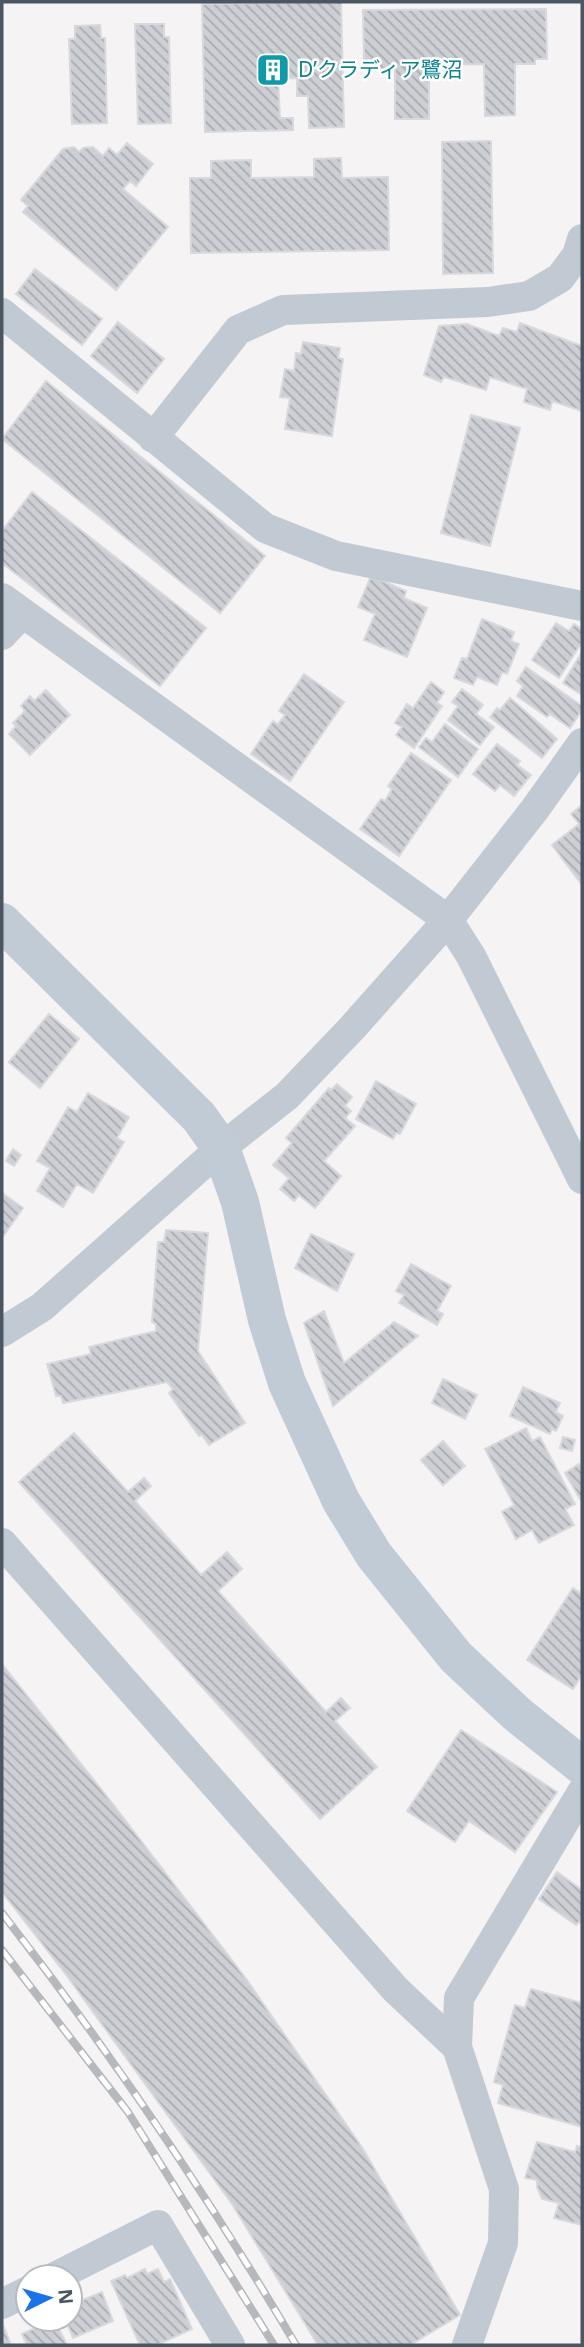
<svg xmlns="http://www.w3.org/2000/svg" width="584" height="2347" font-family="'Noto Sans','Noto Sans JP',sans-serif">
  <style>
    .building { fill: url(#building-back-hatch); stroke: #d7d9de; stroke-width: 2 }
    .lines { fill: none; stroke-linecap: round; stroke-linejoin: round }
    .street { stroke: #c1cad2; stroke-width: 30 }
    .secondary { stroke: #c1cbd6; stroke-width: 38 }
    .rail-casing { stroke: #b5b8bd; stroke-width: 8 }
    .rail { stroke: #fff; stroke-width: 5; stroke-dasharray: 16; stroke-linecap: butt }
    .labels { text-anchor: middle; stroke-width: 5; stroke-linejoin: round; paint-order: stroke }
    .culture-label { font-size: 21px; fill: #0d838f; stroke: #fff; text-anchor: start }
  </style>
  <defs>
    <pattern id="building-back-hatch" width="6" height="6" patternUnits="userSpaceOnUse" patternTransform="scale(1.75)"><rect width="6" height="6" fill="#cdcfd5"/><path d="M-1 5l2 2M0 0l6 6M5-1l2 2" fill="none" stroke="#a8abb0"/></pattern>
  </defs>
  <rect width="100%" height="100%" fill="#f5f3f3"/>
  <!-- building -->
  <path class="building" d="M341 2 344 127 309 128 308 96H297V78L278 79 280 118H293V130L205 132 202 4Z
    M546 9 547 59H535V64H515V115L485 116 484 64 429 65V119H395V69H376V62H364L363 10Z
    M135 24H164V37H169L171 123 138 124Z
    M100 25 101 38H105L107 123 72 124 69 39H75V26Z
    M491 141 493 273 443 274 442 142Z
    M127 143 153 164 136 186 130 181 123 189 168 227 116 290 23 212 28 206 21 200 63 149 74 147 79 152 83 148 93 147 103 156 109 148 117 155Z
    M341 158 342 178 388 177 389 250 191 253 190 178H211V161L251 160V178L314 177V159Z
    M35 269 102 319 82 345 16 294Z
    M118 322 164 359 137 393 91 356Z
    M520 323 582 346V411L552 401 550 410 524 402 527 389 490 377 486 390 444 377 441 382 424 375 439 326 467 324 499 336 503 328 517 332Z
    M303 342 340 348 338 358 343 359 332 436 285 429 290 398 280 397 285 369 294 371 296 353 301 354Z
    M46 381 265 556 220 613 2 439Z
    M471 415 520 428 490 546 441 533Z
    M32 492 206 628 160 686 2 563V531Z
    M371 576 406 591 404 598 427 608 407 657 364 640 375 614 358 607Z
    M482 619 514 632 511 641 519 644 507 674 502 672 497 685 477 677 473 685 454 678 462 658 467 659Z
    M556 623 569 631 574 624 582 629V642L559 678 532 660Z
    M582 652V695L563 683Z
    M526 667 582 706V710L570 728 550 714 547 717 517 696 523 686 517 681Z
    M304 674 344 702 290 781 251 754 273 721 278 724 285 715 279 711Z
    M431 682 444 692 437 703 442 706 414 748 396 735 402 727 395 723 407 704 413 708Z
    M462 689 483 705 476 714 494 727 480 745 448 720 458 706 452 702Z
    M46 690 70 715 30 755 9 734 16 726 13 723 25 711 21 706 30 696 34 701Z
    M510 698 557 739 542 758 490 717 497 708 500 710Z
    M445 724 478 749 458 777 419 747 426 738 432 742Z
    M497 744 520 761 517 765 531 775 514 796 500 785 495 791 473 774Z
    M411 753 451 780 399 856 360 829 381 799 385 801 392 789 388 786Z
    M582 805V885L552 845 579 824 571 814Z
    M49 1014 79 1039 40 1088 9 1062Z
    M376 1081 416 1104 400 1134 396 1133 393 1139 356 1119Z
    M337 1084 352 1097 345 1106 351 1111 345 1118 355 1126 324 1161 341 1176 315 1208 299 1195 294 1201 280 1189 289 1178 273 1165 292 1143 286 1138 329 1088 331 1090Z
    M88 1093 129 1117 117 1138 124 1142 93 1193 77 1184 63 1207 37 1191 50 1168 37 1161 68 1107 77 1112Z
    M13 1149 21 1155 14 1166 6 1161Z
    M2 1193 23 1208 2 1238Z
    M166 1230 208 1233 198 1351 245 1423 209 1445 202 1435 199 1436 169 1393 173 1389 167 1382 63 1403 61 1396H56L47 1364 91 1354 89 1347 156 1331V1324L152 1322 158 1242H164Z
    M311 1234 354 1254 337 1291 295 1268Z
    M411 1264 451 1286 437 1311 443 1314 437 1325 399 1303 404 1295 396 1291Z
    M324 1311 344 1363 394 1322 418 1336 333 1406 304 1323Z
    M443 1379 477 1395 465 1419 432 1403Z
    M523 1387 560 1403 556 1412 563 1416 556 1431 552 1429 550 1434 510 1416Z
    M526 1428 532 1441 540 1437 575 1504 565 1509 574 1525 539 1543 532 1530 516 1539 502 1512 514 1505 485 1449Z
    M74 1433 128 1492 144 1478 151 1486 135 1501 201 1575 227 1552 242 1569 218 1591 326 1712 341 1698 350 1708 335 1721 377 1767 320 1819 19 1482Z
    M563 1437 575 1440 572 1451 560 1448Z
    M443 1441 465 1466 443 1485 421 1460Z
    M579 1464 582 1469V1498L580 1499 565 1473Z
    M573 1588 582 1594V1674L573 1689 527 1660Z
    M2 1664 116 1808 247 1980 363 2149 460 2315 410 2345H318L232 2204 67 1976 2 1892Z
    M461 1730 557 1792 515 1852 469 1821 455 1842 407 1811Z
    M557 1872 582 1890V1924L579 1922 576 1925 539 1899Z
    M531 1989 582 2003V2127L498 2103 503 2085 494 2082 515 2005 525 2008Z
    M537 2142 575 2152 577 2146 582 2147V2225L554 2218 559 2203 542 2199 537 2187V2180L525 2178Z
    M145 2269 147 2274 158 2269 164 2282 170 2279 192 2329 157 2345H140L111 2281 125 2275 127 2278Z
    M102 2292 113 2321 73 2338 65 2319H70V2305Z
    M54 2319 67 2345H27L22 2334Z
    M4 2327 11 2345H2V2328Z"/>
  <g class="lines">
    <!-- street -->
    <path class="street" d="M2 313 265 528 336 556 582 606
      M153 438 238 330 283 310 488 302 529 296 560 278 577 255 582 239
      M2 598 448 920 471 956 582 1179
      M2 635 22 614
      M2 1332 42 1307 221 1148 287 1096 352 1028 448 920 535 809 582 743
      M2 1543 396 1990 457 2047
      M55 2277 158 2225 230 2345
      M2 2304 28 2291
      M467 2345 503 2243 504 2189 457 2047 459 1998 582 1792"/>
    <!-- secondary -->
    <path class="secondary" d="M2 922 199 1117 221 1148 240 1202 267 1320 287 1383 341 1501 374 1555 456 1657 517 1714 582 1766"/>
    <defs>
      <path id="rail" d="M2 1913C109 2050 208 2196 296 2345
        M2 1950 128 2112 274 2345"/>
    </defs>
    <!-- rail casing -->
    <use href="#rail" class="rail-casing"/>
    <!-- rail -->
    <use href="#rail" class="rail"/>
  </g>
  <!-- icons -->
  <defs>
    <symbol id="building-square" viewBox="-11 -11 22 22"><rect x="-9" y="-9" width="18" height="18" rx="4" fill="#0f9aa8" stroke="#fff"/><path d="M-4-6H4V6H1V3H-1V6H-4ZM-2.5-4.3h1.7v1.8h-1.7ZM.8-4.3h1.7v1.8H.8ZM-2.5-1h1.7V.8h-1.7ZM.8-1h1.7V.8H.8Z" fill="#fff"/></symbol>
  </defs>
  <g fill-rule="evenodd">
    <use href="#building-square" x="254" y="51" width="38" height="38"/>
  </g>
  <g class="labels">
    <!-- culture labels -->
    <g class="culture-label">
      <text x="298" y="77">D’クラディア鷺沼</text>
    </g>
  </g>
  <!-- border -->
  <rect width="584" height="2347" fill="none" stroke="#4a5661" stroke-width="7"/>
  <!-- north arrow -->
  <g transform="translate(49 2298) rotate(85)"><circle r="33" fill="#ffffff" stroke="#b7bbc0" stroke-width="2"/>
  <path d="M0-5L12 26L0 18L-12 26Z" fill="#1a73e8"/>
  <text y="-10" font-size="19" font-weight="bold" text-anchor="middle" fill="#4a5661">N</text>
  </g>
</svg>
